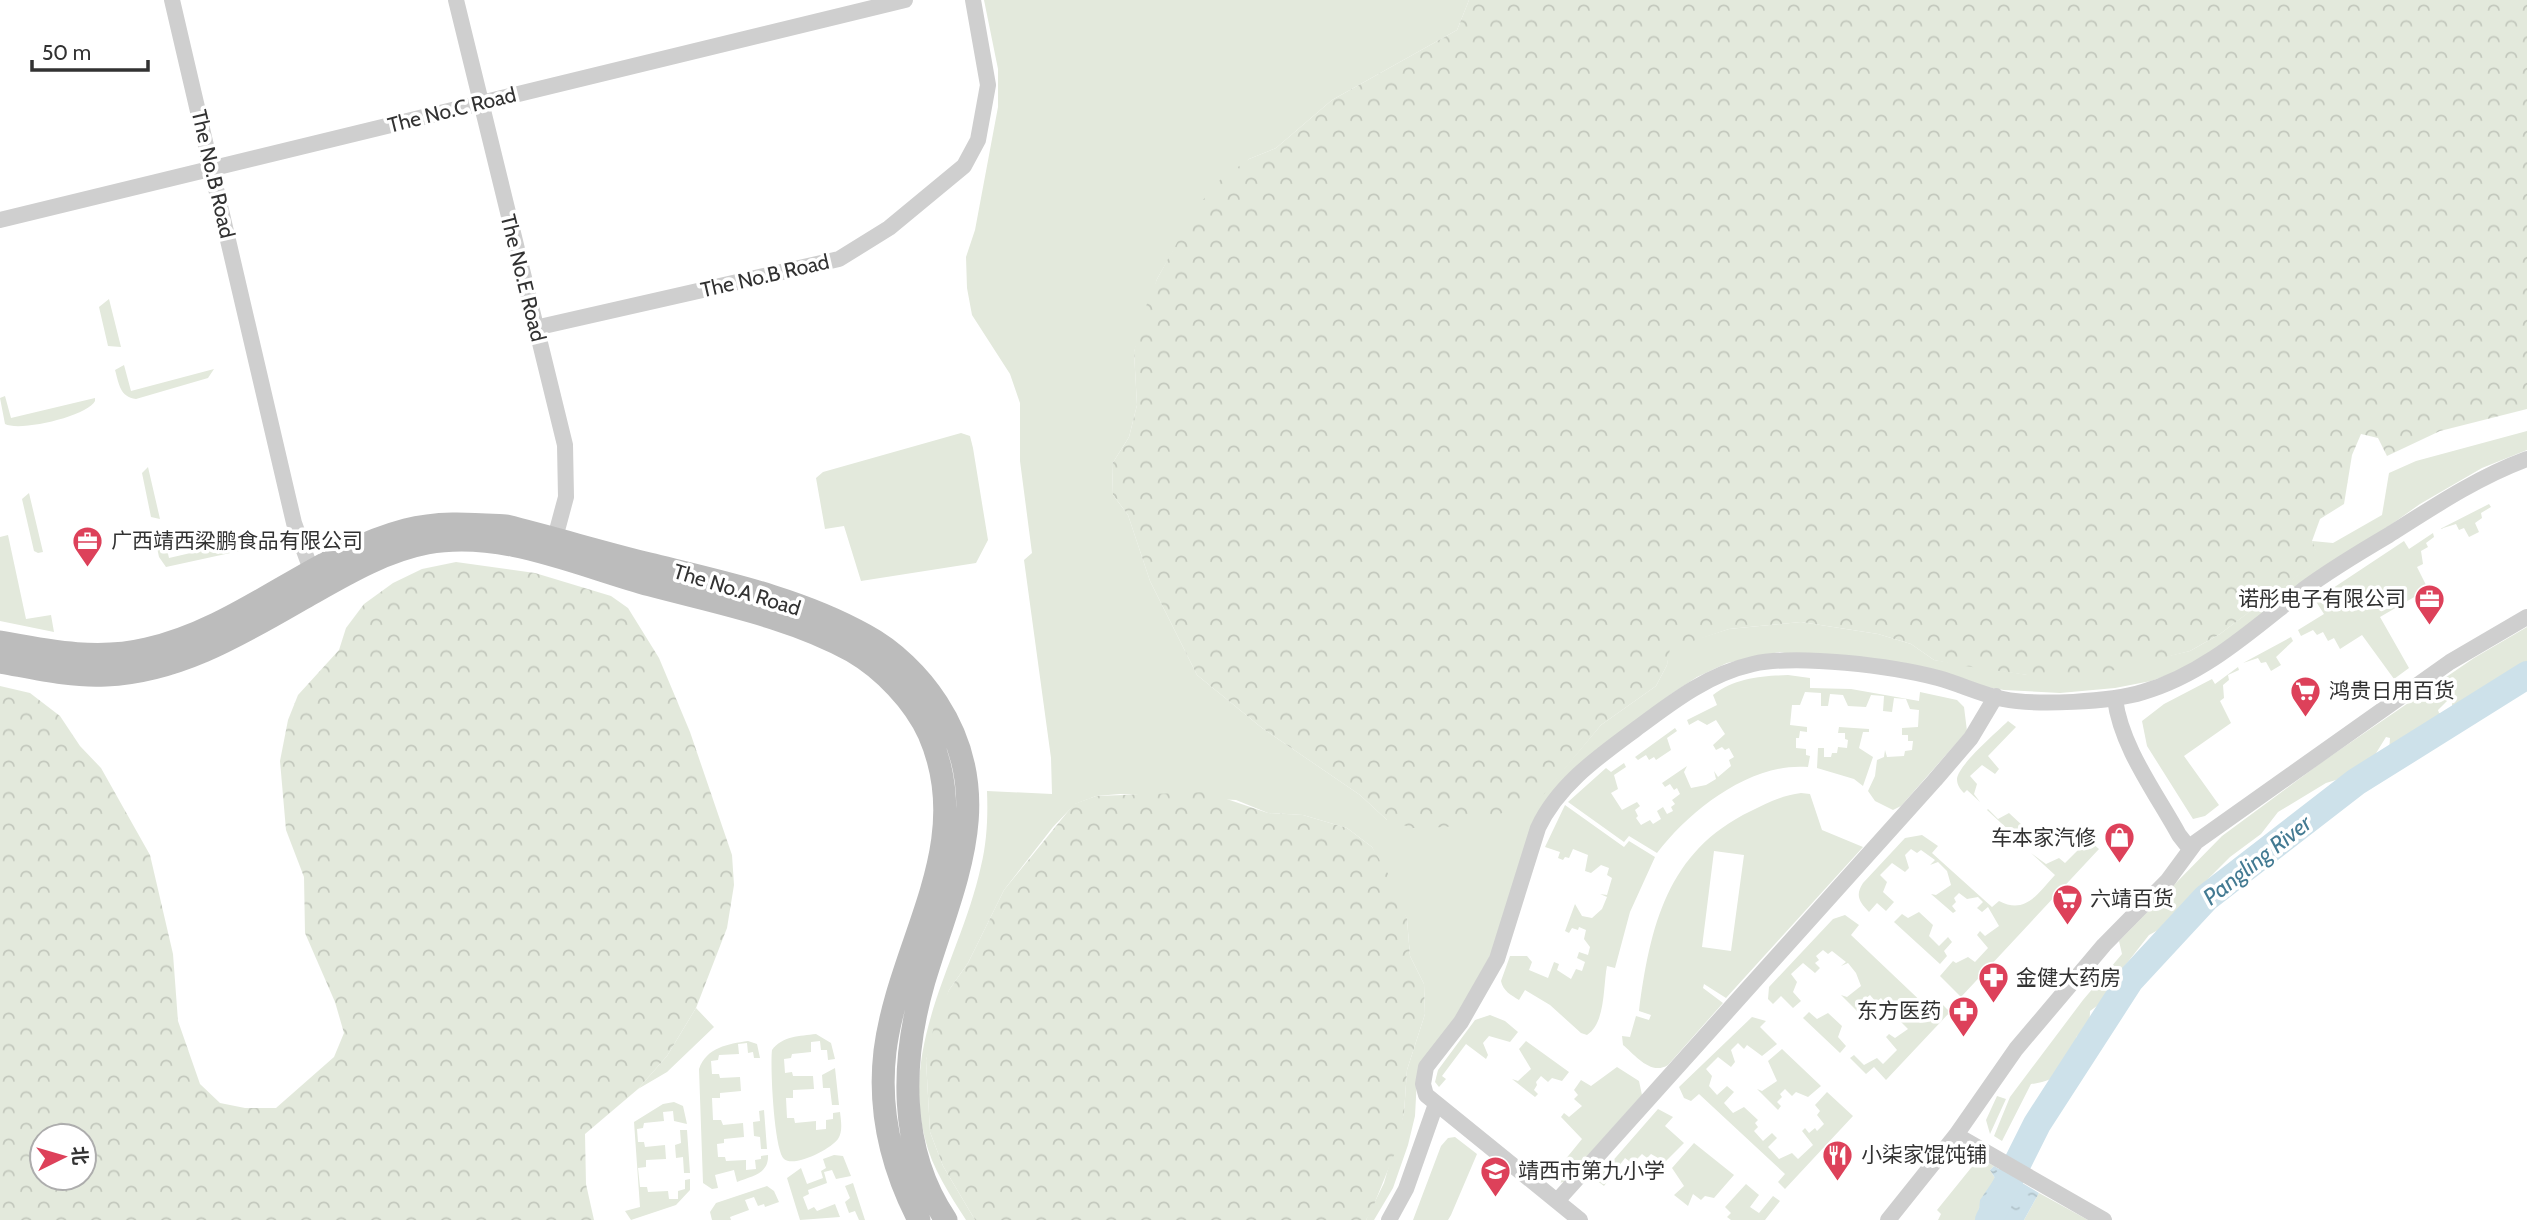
<svg xmlns="http://www.w3.org/2000/svg" width="2527" height="1220" font-family="Cabin,'Noto Sans SC',sans-serif">
  <style>
    .grass { fill: #e3e9dc; fill-rule: evenodd }
    .forest { fill: url(#forest-crowns); fill-rule: evenodd }
    .water { fill: url(#water-ripples) }
    .lines { fill: none; stroke-linecap: round; stroke-linejoin: round }
    .river { stroke: #cde1ea; stroke-width: 28 }
    .street { stroke: #cfcfcf; stroke-width: 16 }
    .secondary { stroke: #bcbcbc; stroke-width: 23 }
    .labels { text-anchor: middle; stroke-width: 7; stroke-linejoin: round; paint-order: stroke }
    .street-label { font-size: 21px; fill: #323232; stroke: #fff }
    .poi-label { font-size: 21px; fill: #323232; stroke: #fff; text-anchor: start }
    .water-label { font-size: 23px; font-style: italic; fill: #437a92; stroke: #fff }
  </style>
  <defs>
    <pattern id="forest-crowns" width="20" height="18" patternUnits="userSpaceOnUse" patternTransform="scale(1.75)"><rect width="20" height="18" fill="#e3e9dc"/><path d="M2 6a3 3 0 1 1 6 0M12 15a3 3 0 1 1 6 0" fill="none" stroke="#c3c8bd"/></pattern>
    <pattern id="water-ripples" width="26" height="14" patternUnits="userSpaceOnUse" patternTransform="scale(1.75)"><rect width="26" height="14" fill="#cde1ea"/><path d="M2 4q2-2 4 0t4 0M15 11q2-2 4 0t4 0" fill="none" stroke="#b0c2c9"/></pattern>
  </defs>
  <rect width="100%" height="100%" fill="#fff"/>
  <!-- grass -->
  <path class="grass" d="M984 0H1469L1457 30 1332 100 1276 148 1249 159 1173 251 1157 279 1134 352 1137 405 1129 437 1112 464 1113 495 1128 515 1150 581 1197 675 1262 728 1360 795 1387 820 1543 794 1601 725 1656 686 1667 665 1669 648 1729 629 1801 622 1878 634 1911 644 1934 660 2028 675 2130 665 2190 651 2220 634 2319 559 2312 541 2333 543 2382 515 2389 473 2416 461 2527 431V450L2482 468 2420 504 2192 666 2151 681 2115 688 2060 693 2004 690 1779 652 1727 663 1697 677 1671 694 1566 776 1481 977 1417 1078 1415 1116 1408 1145 1393 1188 1374 1220H1366L1384 1183 1404 1113 1407 1070 1425 1014 1424 984 1410 956 1407 919 1372 847 1347 828 1303 815 1268 813 1236 800 1120 794 1096 796 1075 804 1053 827 1004 890 968 963 949 990 926 1060 930 1132 943 1166 975 1220H966C950 1195 932 1168 925 1139 900 1040 961 958 981 866 987 842 988 816 987 791L1052 794 1051 758 1024 560 1032 553 1020 461V403L1010 374 972 315 967 288 966 257 975 230 998 107V69Z
    M109 299 121 347 108 346 99 307Z
    M124 365 131 391 214 369 208 378 136 399C120 397 119 384 115 370Z
    M5 396 11 418 95 398V401C88 416 20 432 5 424L0 398Z
    M961 433 970 436 973 448 988 540 976 563 861 581 844 526 825 529 816 478 823 472Z
    M148 467 160 519 151 517 142 473Z
    M29 493 43 552 38 553 34 551 22 499Z
    M2489 504 2491 507 2481 513 2482 518 2475 523 2479 532 2469 537 2464 528 2459 530 2456 524 2440 529Z
    M163 532 169 558 251 539 244 550 166 567 159 557 155 538Z
    M2433 533 2434 537 2426 543 2428 547 2421 551 2423 564 2417 567 2428 589 2380 617 2409 668 2394 679 2362 635 2340 649 2334 638 2328 641 2323 632 2317 635 2313 630 2301 636 2298 630 2324 614 2315 600 2404 541 2409 549Z
    M8 535 26 619 51 615 54 632 0 621V537Z
    M2527 627V671C2519 672 2506 674 2500 679 2486 691 2471 709 2452 709V699H2449L2438 710 2439 713H2448V720L2406 742 2393 753 2389 752 2390 738 2386 737 2370 763 2359 773 2326 783 2278 812 2261 834 2230 857 2189 898 2171 923 2149 935 2116 977 2105 1000 2090 1011 2089 1034 2077 1036C2074 1043 2077 1047 2075 1053 2070 1073 2049 1082 2031 1084L2002 1141 1994 1136 2010 1097 2083 1000 2122 954 2119 941 2222 836 2322 762 2474 658Z
    M2291 637 2293 641 2276 657 2281 665 2271 671 2266 662 2261 663 2258 658 2243 663Z
    M2238 667 2239 670 2228 675 2229 680 2223 685 2224 698 2220 701 2231 723 2184 756 2219 805 2205 816 2193 819 2147 746 2142 721 2164 704 2212 679 2215 684Z
    M1788 675 1810 678V688L1851 689 1919 701 1920 692 1957 700 1964 707 1967 731 1901 806 1893 810 1875 801 1868 791 1875 776 1877 760 1884 757 1885 750 1887 757 1904 756 1905 751 1912 750 1913 741H1908V735H1902V728L1918 727 1919 710 1910 709 1906 699 1894 698 1892 712 1883 711 1884 696 1871 695 1866 707 1848 706 1843 695 1830 694 1828 706H1821V693L1805 692 1800 705H1792L1790 725 1807 727V732L1800 731 1799 738H1796V748L1806 749V755L1810 756 1808 767C1751 762 1690 810 1657 853L1629 836 1624 842 1568 802 1606 768 1611 772 1624 763 1626 767 1614 775 1618 789 1611 793 1622 810 1637 802 1640 806 1635 810 1638 816 1636 818 1641 825 1650 820 1653 824 1661 819 1657 811 1663 807 1667 814 1673 811 1671 807 1675 804 1672 800 1680 794 1677 788 1674 790 1670 784 1665 787 1662 783 1687 766 1684 772 1691 788 1706 785 1716 779 1714 771 1718 777 1731 766 1729 760 1734 757 1729 748 1725 750 1722 747 1716 750 1713 745 1725 734 1716 720 1707 725 1698 720 1689 725 1687 720 1717 705 1713 695C1735 678 1762 676 1788 675Z
    M2008 721 2016 727 1988 756 1999 769 1995 774 1982 765 1970 776 1977 784 1974 794 1980 802 1967 790 1964 793C1960 789 1957 785 1957 779 1958 765 1997 732 2008 721Z
    M1839 727 1869 729V732H1863L1859 748 1873 757 1863 786 1854 779 1817 768 1818 748H1824V757H1831L1832 753H1837L1838 747 1847 748 1848 740 1845 739V733H1838Z
    M1675 728 1677 731 1667 738 1671 750 1656 760 1654 757 1649 760 1646 755 1638 760 1635 757Z
    M1801 793 1810 794 1822 830 1863 847 1726 998 1704 984 1703 988 1723 1003 1668 1065C1651 1076 1635 1055 1623 1045L1622 1036 1630 1037 1636 1016 1649 1020 1651 1015 1639 1011C1650 927 1667 851 1751 811 1767 803 1783 795 1801 793ZM1714 851 1744 855 1731 951 1702 947Z
    M1565 805 1624 847 1629 841 1655 857 1630 912 1615 968 1607 966C1603 985 1606 1023 1587 1035L1581 1033 1550 1005 1525 990 1519 1000C1511 995 1503 991 1501 981L1510 956H1527L1532 962 1529 970 1548 978 1554 962 1559 964 1557 970 1571 979 1576 969 1582 971 1585 962 1577 958 1579 952 1588 955 1590 947 1584 939 1586 930 1579 927 1578 930 1572 928 1569 933 1565 931 1575 904 1582 916 1592 918 1602 909 1607 897 1600 894 1607 895 1612 878 1607 875 1609 868 1601 865 1591 873 1585 871 1588 855 1573 849 1569 858 1565 857 1563 860 1558 858 1560 852 1545 847Z
    M1988 809 1998 819 2009 813 2023 826 2020 837 2027 847 1987 810Z
    M2071 833 2076 837 2080 833 2099 849 1961 997 1940 976 1953 961 1956 963 1968 957 1975 962 1988 948 1977 935 1980 931 1985 936 1999 926 1988 907 1982 912 1977 908 1983 902 1978 897 1967 899 1959 893 1954 898 1956 902 1952 906 1956 911 1953 913 1931 894 1936 895 1951 885 1947 871 1938 862 1930 865 1935 860 1921 850 1917 853 1911 849 1905 855 1909 868 1905 872 1892 863 1880 875 1887 882 1883 892 1894 902 1886 911 1877 903 1869 912C1859 902 1855 895 1863 883L1905 838 1922 835 1938 846 1932 853 1992 907 1999 901C2026 915 2038 893 2055 875L2031 853 2046 864 2059 858 2065 863 2079 849 2067 836Z
    M1919 912 1933 925 1929 936 1939 946 1948 937 1952 942 1944 951 1947 956 1940 964 1894 922 1902 914 1908 918Z
    M1845 915 1859 925 1851 935 1929 1009 1938 1000 1950 1012 1886 1080 1874 1067 1866 1074 1850 1058 1854 1055 1864 1065 1877 1058 1883 1064 1897 1050 1886 1037 1889 1034 1895 1038 1908 1029 1900 1021 1904 1016 1898 1009 1891 1015 1887 1010 1892 1005 1888 1000 1884 1002 1881 998 1876 1002 1870 995 1864 1000 1866 1003 1862 1008 1865 1012 1862 1016 1841 995 1847 997 1861 986 1856 973 1848 963 1841 966 1846 962 1832 951 1828 954 1823 950 1816 956 1819 960 1815 963 1820 968 1815 973 1803 963 1791 974 1797 982 1793 992 1801 1001 1793 1008 1781 996 1773 1004 1768 999 1769 987 1833 919Z
    M696 1008 714 1027 667 1072 638 1089 667 1056Z
    M1809 1012 1817 1019 1828 1013 1842 1026 1838 1037 1846 1046 1840 1053 1803 1018Z
    M1490 1015 1505 1021 1518 1032 1510 1042 1489 1036 1483 1043 1488 1055 1486 1059 1466 1044 1442 1076 1446 1079 1439 1087 1435 1082 1438 1070 1475 1020Z
    M1752 1017 1766 1021 1760 1027 1777 1044 1762 1056 1747 1045 1744 1049 1738 1043 1731 1050 1735 1062 1731 1067 1718 1057 1706 1069 1712 1076 1709 1086 1717 1095 1727 1086 1734 1092 1724 1103 1733 1113 1744 1107 1758 1120 1755 1123 1758 1127 1754 1131 1763 1141 1772 1133 1777 1138 1768 1147 1779 1159 1792 1153 1798 1159 1813 1145 1802 1131 1805 1128 1809 1133 1815 1128 1817 1131 1824 1124 1817 1115 1820 1111 1815 1105 1827 1092 1853 1116 1785 1189 1778 1182 1785 1174 1699 1094 1691 1101 1684 1098 1679 1087Z
    M816 1034 831 1043 835 1059 828 1060 827 1050H821L820 1041 811 1042V1052L792 1054 791 1058 784 1059 785 1073 792 1072 793 1076H813L814 1089 793 1090V1098H786L787 1118H794L795 1123 816 1121V1130L826 1129V1120L833 1119V1113L840 1112C841 1121 843 1131 838 1139 831 1149 794 1168 784 1159 774 1150 770 1066 772 1050 782 1036 800 1036 816 1034Z
    M748 1041 757 1044 760 1058H754L753 1052 748 1053 747 1043 738 1044 739 1054 719 1055 718 1060 711 1061 712 1074H719L720 1078 740 1077 741 1091 720 1093V1098H712L713 1120H721L723 1125 743 1123 744 1137 724 1139V1143L717 1144 718 1157H725L726 1161 746 1160V1170L756 1169 755 1160 761 1159V1156L768 1155C769 1174 752 1176 737 1182L734 1170 715 1175 718 1188 712 1189 703 1183 699 1069C707 1047 728 1044 748 1041Z
    M1526 1041 1569 1072 1562 1081 1552 1078 1548 1082 1541 1076 1536 1082 1537 1085 1534 1090 1538 1094 1535 1097 1512 1079 1518 1081 1531 1069 1519 1049Z
    M1782 1049 1821 1086 1808 1097 1796 1092 1792 1096 1785 1089 1780 1094 1782 1097 1777 1102 1781 1106 1778 1110 1757 1089 1762 1091 1777 1081 1768 1061Z
    M1617 1067 1639 1081 1642 1095 1564 1182 1558 1183 1567 1170 1560 1166 1582 1139 1561 1117 1564 1113 1569 1117 1582 1106 1574 1099 1578 1095 1574 1090 1581 1080 1591 1086Z
    M835 1068 839 1105H832L830 1088H823L822 1075Z
    M1997 1096 2006 1099 1990 1134 1986 1120Z
    M674 1102 683 1106 687 1124 674 1121 673 1111 663 1112 664 1121 644 1123 643 1128 637 1129 638 1142H644L645 1147 665 1145 666 1159 646 1160V1167L638 1168 640 1187H647L648 1192 668 1191 669 1199H678V1191L685 1189V1180L690 1179V1190L676 1205 631 1220 625 1211 640 1207 634 1122 663 1104Z
    M1658 1109 1673 1117 1665 1126 1684 1143 1665 1162 1651 1154 1647 1158 1642 1154 1636 1160 1637 1167 1625 1158 1604 1186 1596 1180Z
    M764 1110 767 1149H761L760 1137 754 1136 753 1122 760 1121 759 1111Z
    M680 1130H687L690 1173H684L683 1157 676 1158 675 1145 681 1143Z
    M1455 1137 1477 1154 1451 1215 1448 1220H1413L1441 1146 1448 1138Z
    M1694 1143 1734 1175 1714 1198 1705 1196 1701 1200 1693 1194 1688 1206 1674 1195 1684 1186 1672 1168Z
    M834 1155 843 1156 851 1176 836 1179 832 1170 824 1172 827 1183 808 1190 809 1194 803 1197 808 1210 814 1207 817 1211 835 1204 840 1217 800 1220 787 1178 801 1168 807 1184 823 1178 821 1171 826 1168 823 1159Z
    M1979 1158 1994 1166 1990 1170 1995 1178 1979 1208 1978 1220H1938L1941 1214 1937 1210Z
    M853 1183 865 1220H859L855 1211 849 1213 845 1202 850 1198 845 1186Z
    M1746 1184 1759 1195 1750 1207 1759 1213 1773 1196 1780 1201 1765 1220H1731L1727 1217 1731 1213 1725 1207Z
    M767 1186 774 1191 779 1202 765 1207 764 1204 758 1206 754 1197 745 1200 749 1210 730 1217 731 1220H712L710 1212 716 1203Z
    M2039 1193 2088 1220H2024Z"/>
  <!-- forest -->
  <path class="forest" d="M1469 0H2527V409L2440 431 2387 456 2378 438 2361 434 2352 455 2344 504 2320 519 2312 541 2320 559 2220 634 2190 651 2091 676 2054 679 1958 665 1934 660 1911 644 1878 634 1801 622 1729 629 1670 649 1667 665 1656 686 1601 725 1544 794 1489 819 1446 827 1413 828 1387 820 1360 795 1262 728 1197 675 1150 581 1128 515 1113 495 1112 464 1129 437 1137 405 1134 352 1142 316 1157 279 1196 208 1220 180 1249 159 1276 148 1332 100 1457 30Z
    M456 562 535 573 611 596 628 608 659 658 690 732 732 855 734 885 727 928 696 1008 667 1056 638 1089 585 1134 586 1184 594 1220H0V686L30 693 60 716 80 746 101 768 150 855 173 954 178 1021 200 1084 220 1103 245 1108H276L334 1057 344 1033 335 1002 305 933 304 877 286 830 280 761 288 720 298 695 339 650 346 628 364 604 393 583 422 569ZM42 1136H84V1178H42Z
    M1206 792 1268 813 1303 815 1347 828 1372 847 1396 887 1407 919 1410 956 1424 984 1425 1014 1407 1070 1404 1113 1396 1150 1371 1212 1366 1220H975L943 1166 930 1132 926 1060 935 1022 949 990 968 963 1004 890 1074 804 1096 796Z"/>
  <!-- water -->
  <path class="water" d="M1994 1166 2039 1193 2024 1220H1978L1980 1200 1995 1178 1990 1170Z"/>
  <g class="lines">
    <!-- river -->
    <path class="river" d="M1989 1220 2037 1124 2130 980 2206 898 2356 782 2527 675"/>
    <!-- street -->
    <path class="street" d="M172 0 294 523 314 578
      M456 0 565 445 566 497 552 549
      M0 220 905 0
      M535 328 839 259 889 228 964 166 978 140 988 85 973 0
      M2115 699C2121 747 2156 793 2179 835L2190 849
      M1956 1135 2104 1220
      M1557 1201 1935 780 1971 738 1996 696
      M1389 1220 1406 1189 1436 1104
      M1580 1220 1426 1095 1423 1084 1426 1067 1461 1022 1497 959 1538 828C1558 785 1598 757 1636 729 1672 702 1708 674 1753 664 1798 654 1893 666 1938 678 1960 684 1980 694 2003 699 2036 706 2111 702 2143 692 2205 674 2253 629 2303 590 2330 570 2360 552 2389 535 2433 507 2478 477 2527 459
      M1888 1220 1956 1135 2016 1049 2104 945 2168 880 2196 842 2450 662 2527 617"/>
    <!-- secondary -->
    <path class="secondary" d="M0 642C49 651 97 661 147 649 241 628 314 554 406 530 439 521 473 524 506 526 554 538 601 552 649 564 722 582 799 598 865 635 893 650 920 676 937 703 999 798 953 884 924 981 901 1060 898 1149 946 1220
      M0 662C34 668 71 677 106 675 181 672 246 631 309 595 346 574 385 551 427 543 502 529 580 566 650 585 717 603 791 617 852 651 883 669 914 701 929 734 978 846 899 941 885 1051 878 1110 892 1168 919 1220"/>
  </g>
  <!-- icons -->
  <defs>
    <symbol id="office-pin" viewBox="-11 -11 22 30"><path d="M0 17L-7.5 6A9.5 9.5 0 1 1 7.5 6Z" fill="#dd415a" stroke="#fff"/><path d="M-6-3h4V-5.5h4V-3h4V5H-6ZM-1-4.5V-3h2v-1.5ZM-6 0V1H6V0Z" fill="#fff"/></symbol>
    <symbol id="supermarket-pin" viewBox="-11 -11 22 30"><path d="M0 17L-7.5 6A9.5 9.5 0 1 1 7.5 6Z" fill="#dd415a" stroke="#fff"/><path d="M-6-5.5h2.5l.6 2H6L4.5 2H-2.5L-4.4-4H-6ZM-1.5 3.2a1.3 1.3 0 1 0 .1 0ZM3 3.2a1.3 1.3 0 1 0 .1 0Z" fill="#fff"/></symbol>
    <symbol id="shop-pin" viewBox="-11 -11 22 30"><path d="M0 17L-7.5 6A9.5 9.5 0 1 1 7.5 6Z" fill="#dd415a" stroke="#fff"/><path d="M-5-2.5h2.3a2.7 3.5 0 0 1 5.4 0H5L5.5 6h-11ZM-1.5-2.5h3a1.5 2.3 0 0 0-3 0Z" fill="#fff"/></symbol>
    <symbol id="pharmacy-pin" viewBox="-11 -11 22 30"><path d="M0 17L-7.5 6A9.5 9.5 0 1 1 7.5 6Z" fill="#dd415a" stroke="#fff"/><path d="M-2-6h4v4h4v4h-4v4h-4v-4h-4v-4h4Z" fill="#fff"/></symbol>
    <symbol id="restaurant-pin" viewBox="-11 -11 22 30"><path d="M0 17L-7.5 6A9.5 9.5 0 1 1 7.5 6Z" fill="#dd415a" stroke="#fff"/><path d="M-5-6h1v4h1v-4h1v4h1v-4h1v5L-1.5 .5V6h-2V.5L-5-1ZM5-6V6H3V1.5H1.5Q1.5-4 5-6Z" fill="#fff"/></symbol>
    <symbol id="school-pin" viewBox="-11 -11 22 30"><path d="M0 17L-7.5 6A9.5 9.5 0 1 1 7.5 6Z" fill="#dd415a" stroke="#fff"/><path d="M0-5L7-2L0 1L-7-2ZM-4 1L0 2.5L4 1V4Q0 6-4 4Z" fill="#fff"/></symbol>
  </defs>
  <g fill-rule="evenodd">
    <use href="#office-pin" x="70" y="524" width="35" height="47"/>
    <use href="#office-pin" x="2412" y="582" width="35" height="47"/>
    <use href="#supermarket-pin" x="2288" y="674" width="35" height="47"/>
    <use href="#shop-pin" x="2102" y="820" width="35" height="47"/>
    <use href="#supermarket-pin" x="2050" y="882" width="35" height="47"/>
    <use href="#pharmacy-pin" x="1976" y="960" width="35" height="47"/>
    <use href="#pharmacy-pin" x="1946" y="994" width="35" height="47"/>
    <use href="#restaurant-pin" x="1820" y="1138" width="35" height="47"/>
    <use href="#school-pin" x="1478" y="1154" width="35" height="47"/>
  </g>
  <g class="labels">
    <!-- street labels -->
    <g class="street-label">
      <text transform="translate(452 110) rotate(-14)" y="7">The No.C Road</text>
      <text transform="translate(213 174) rotate(77)" y="7">The No.B Road</text>
      <text transform="translate(765 276) rotate(-13)" y="7">The No.B Road</text>
      <text transform="translate(523 278) rotate(76)" y="7">The No.E Road</text>
      <text transform="translate(737 590) rotate(17)" y="7">The No.A Road</text>
    </g>
    <!-- poi labels -->
    <g class="poi-label">
      <text x="111" y="548">广西靖西梁鹏食品有限公司</text>
      <text x="2406" y="606" text-anchor="end">诺彤电子有限公司</text>
      <text x="2329" y="698">鸿贵日用百货</text>
      <text x="2096" y="845" text-anchor="end">车本家汽修</text>
      <text x="2090" y="906">六靖百货</text>
      <text x="2016" y="985">金健大药房</text>
      <text x="1941" y="1018" text-anchor="end">东方医药</text>
      <text x="1861" y="1162">小柒家馄饨铺</text>
      <text x="1518" y="1178">靖西市第九小学</text>
    </g>
    <!-- water labels -->
    <g class="water-label">
      <text transform="translate(2257 860) rotate(-38)" y="8">Pangling River</text>
    </g>
  </g>
  <!-- north arrow -->
  <g transform="translate(63 1157) rotate(85)"><circle r="33" fill="#ffffff" stroke="#adadad" stroke-width="2"/>
  <path d="M0-5L12 26L0 18L-12 26Z" fill="#dd415a"/>
  <text y="-10" font-size="19" font-weight="bold" text-anchor="middle" fill="#323232">北</text>
  </g>
  <!-- scale -->
  <path d="M32 60v10h116v-10" fill="none" stroke="#323232" stroke-width="3.5"/>
  <text x="42" y="60" font-size="21" fill="#323232" stroke="#ffffff" stroke-width="5" paint-order="stroke">50 m</text>
</svg>
